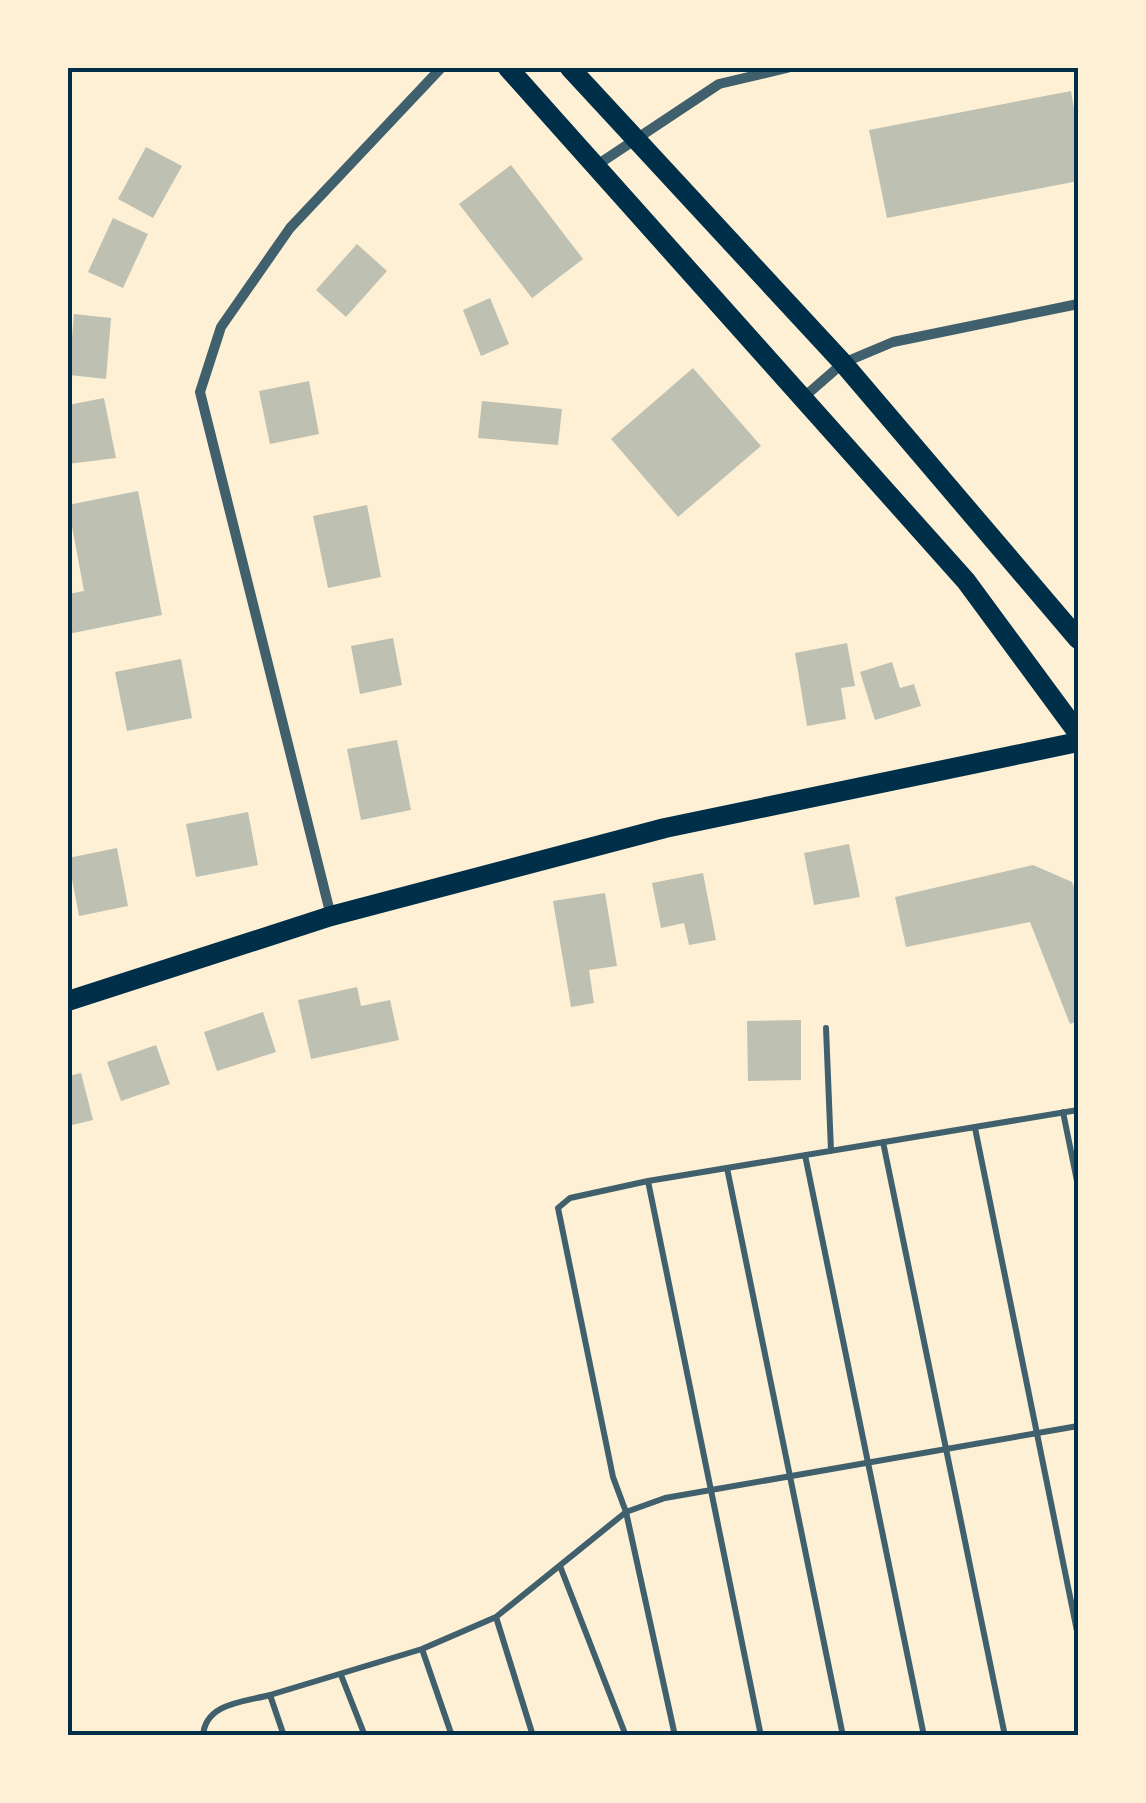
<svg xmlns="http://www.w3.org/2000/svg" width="1146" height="1803" font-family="'IBM Plex Sans',sans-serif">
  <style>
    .building { fill: #bec0b2 }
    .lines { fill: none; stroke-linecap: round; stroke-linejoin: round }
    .service { stroke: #3f606c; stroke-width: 6 }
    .minor { stroke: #3f606c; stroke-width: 10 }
    .secondary { stroke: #003049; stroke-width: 20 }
    .primary { stroke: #003049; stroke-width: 20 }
    .neatline { fill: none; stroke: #003049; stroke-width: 4 }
  </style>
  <rect width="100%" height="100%" fill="#fdf0d5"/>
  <!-- building -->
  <path class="building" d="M1071 91 1078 132V181L887 218 869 130Z
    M146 147 182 166 153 218 118 199Z
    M511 165 583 259 532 298 459 204Z
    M113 218 148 234 123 288 88 272Z
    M357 244 387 271 346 317 316 290Z
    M490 298 509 344 481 356 463 310Z
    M74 314 111 318 106 379 69 375Z
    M693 368 761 446 678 517 611 439Z
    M309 381 319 434 270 444 259 391Z
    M104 398 116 458 68 464V405Z
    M482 401 562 409 558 445 478 438Z
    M138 491 162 615 68 634V594L84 591 68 505Z
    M367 505 381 577 328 588 313 516Z
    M393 638 402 685 360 694 351 646Z
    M847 643 855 686 841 688 846 719 807 726 795 653Z
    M181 659 192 718 127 731 115 672Z
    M892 662 900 688 914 684 921 706 875 720 860 672Z
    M397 740 411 810 361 820 347 749Z
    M248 812 258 865 196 877 186 824Z
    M849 844 860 897 814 905 804 853Z
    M117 848 128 906 79 916 68 858Z
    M1033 865 1072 882 1078 899V1021L1070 1024 1030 922 906 947 895 897Z
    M703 873 716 940 689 945 684 923 661 928 652 883Z
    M605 893 617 966 589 970 594 1003 571 1007 553 901Z
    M357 987 361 1006 390 1000 399 1040 311 1059 298 1000Z
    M263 1012 276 1052 217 1071 204 1032Z
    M801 1020V1080L748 1081 747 1021Z
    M156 1045 170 1084 121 1101 107 1062Z
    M81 1073 93 1120 68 1126V1076Z"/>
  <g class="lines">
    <!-- service -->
    <path class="service" d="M826 1028 831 1151
      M1063 1112 1078 1186
      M975 1128 1078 1636
      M883 1142 1005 1736
      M805 1155 924 1736
      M727 1168 843 1736
      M648 1181 761 1736
      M560 1566 626 1736
      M496 1617 533 1736
      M422 1649 452 1736
      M341 1675 365 1736
      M203 1736C205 1703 244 1702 270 1695
      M284 1736 270 1695 422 1649 496 1617 626 1512 665 1498 1078 1426
      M675 1736 626 1512 613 1477 558 1208 570 1198 648 1181 1078 1110"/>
    <!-- minor -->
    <path class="minor" d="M597 165 719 84 787 68
      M804 397 843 363 893 342 1078 304
      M331 916 200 392 221 327 290 228 441 68"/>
    <!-- secondary -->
    <path class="secondary" d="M68 1001 331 916 665 828 1078 742"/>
    <!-- primary -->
    <path class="primary" d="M508 68 966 581 1078 733
      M570 68 843 363 1078 639"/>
  </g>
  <!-- border -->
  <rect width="1146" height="1803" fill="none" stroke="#fdf0d5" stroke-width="140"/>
  <rect x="70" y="70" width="1006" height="1663" class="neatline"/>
</svg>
